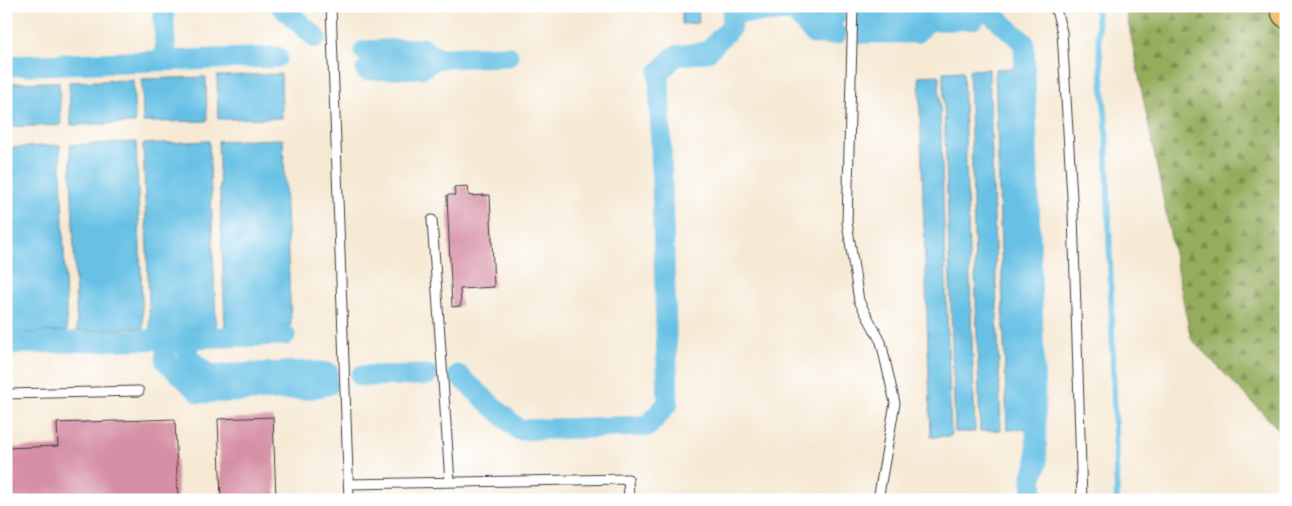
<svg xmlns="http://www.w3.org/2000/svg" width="1292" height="506" font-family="Cardo,serif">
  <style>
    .forest { fill: url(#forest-firs); stroke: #58643c }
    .water { fill: #67c1e5; stroke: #426e80 }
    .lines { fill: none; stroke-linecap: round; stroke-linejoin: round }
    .stream { stroke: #67c1e5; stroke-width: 6 }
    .canal { stroke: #67c1e5; stroke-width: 21 }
    .building { fill: #d690a5 }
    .lane-casing { stroke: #3d3b38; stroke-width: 11 }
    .highway-casing { stroke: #3d3b38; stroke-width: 30 }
    .lane { stroke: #fff; stroke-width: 9 }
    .highway { stroke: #f2c26a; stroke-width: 28 }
  </style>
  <defs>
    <pattern id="forest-firs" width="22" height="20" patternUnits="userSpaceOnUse" patternTransform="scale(1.25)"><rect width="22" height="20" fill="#94ac5c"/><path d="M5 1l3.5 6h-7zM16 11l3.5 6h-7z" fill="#788b4b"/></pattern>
  </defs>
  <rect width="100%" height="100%" fill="#fff"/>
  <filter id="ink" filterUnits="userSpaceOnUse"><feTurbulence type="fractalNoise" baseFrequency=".02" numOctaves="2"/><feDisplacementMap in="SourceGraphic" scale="10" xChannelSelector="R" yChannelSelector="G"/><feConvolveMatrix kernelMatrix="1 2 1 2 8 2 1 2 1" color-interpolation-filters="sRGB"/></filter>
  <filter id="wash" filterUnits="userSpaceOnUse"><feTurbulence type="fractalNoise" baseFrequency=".0096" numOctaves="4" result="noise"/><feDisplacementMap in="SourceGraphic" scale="20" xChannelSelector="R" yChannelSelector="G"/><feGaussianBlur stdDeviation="1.12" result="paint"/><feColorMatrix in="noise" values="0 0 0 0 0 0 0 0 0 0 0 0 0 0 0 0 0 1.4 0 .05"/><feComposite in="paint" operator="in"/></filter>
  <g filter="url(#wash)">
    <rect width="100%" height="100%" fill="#f6e9d4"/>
    <!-- forest -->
    <path class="forest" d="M1125 6H1283L1286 13V437L1191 339Z"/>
    <!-- water -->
    <path class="water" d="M682 6H698L699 23 682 24Z
      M1015 68 1027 429 1007 430 995 69Z
      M989 69 1001 430 980 431 969 70Z
      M963 71 975 432H955L943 72Z
      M281 74 282 118 218 119 217 76Z
      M939 75 951 436 931 437 919 76Z
      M206 77 207 121 143 122 142 79Z
      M133 80 135 123 71 125 69 82Z
      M59 82 61 125 6 127V83Z
      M283 139 291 325 225 327 218 141Z
      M209 141 216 327 150 330 143 144Z
      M136 142 143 328 77 331 70 145Z
      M60 145 67 331 6 334V148Z"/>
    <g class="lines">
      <!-- stream -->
      <path class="stream" d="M1096 6 1106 124 1117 500"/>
      <!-- canal -->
      <path class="canal" d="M163 6 166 60
        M281 6 316 38
        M983 6 1024 43 1037 465 1032 476 1033 500
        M794 11 814 34H836
        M794 11 804 18 835 17
        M859 16 915 15 928 21 973 19 984 8
        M860 33H916L928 21
        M364 51 423 48 437 58
        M6 66 277 57
        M366 70 422 68 437 58 508 56
        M187 338 188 358 209 375 307 371 328 373
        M166 339V361L200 393 307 389 328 385
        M6 344 285 335
        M458 375 519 430 648 426 668 403 659 73 675 56 707 52 731 27 733 13 794 11 810 6
        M361 376 427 375"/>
    </g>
    <g id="blocks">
      <!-- building -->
      <path class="building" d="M468 186 469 196 490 195 494 287 460 289 461 306 452 307 447 195H455L454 187Z
        M273 417 276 500H221L218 419Z
        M175 419 178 500H6V448L58 446 57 423Z"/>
    </g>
  </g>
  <g filter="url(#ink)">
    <use href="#blocks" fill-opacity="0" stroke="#3d3b38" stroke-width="1"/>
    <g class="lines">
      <defs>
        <path id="lane" d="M331 6 349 500
          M853 6 847 222 859 301 881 342 895 403 878 500
          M1055 6 1062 32 1073 214 1082 500
          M432 220 450 482
          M6 394 139 391
          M349 484 628 479 629 500"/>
        <path id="highway" d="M1283 6 1286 13"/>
      </defs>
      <!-- lane casing -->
      <use href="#lane" class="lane-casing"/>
      <!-- highway casing -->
      <use href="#highway" class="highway-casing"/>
      <!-- lane -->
      <use href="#lane" class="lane"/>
      <!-- highway -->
      <use href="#highway" class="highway"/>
    </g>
  </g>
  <!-- margin -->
  <rect width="1292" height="506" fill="none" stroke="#fff" stroke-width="25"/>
</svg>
